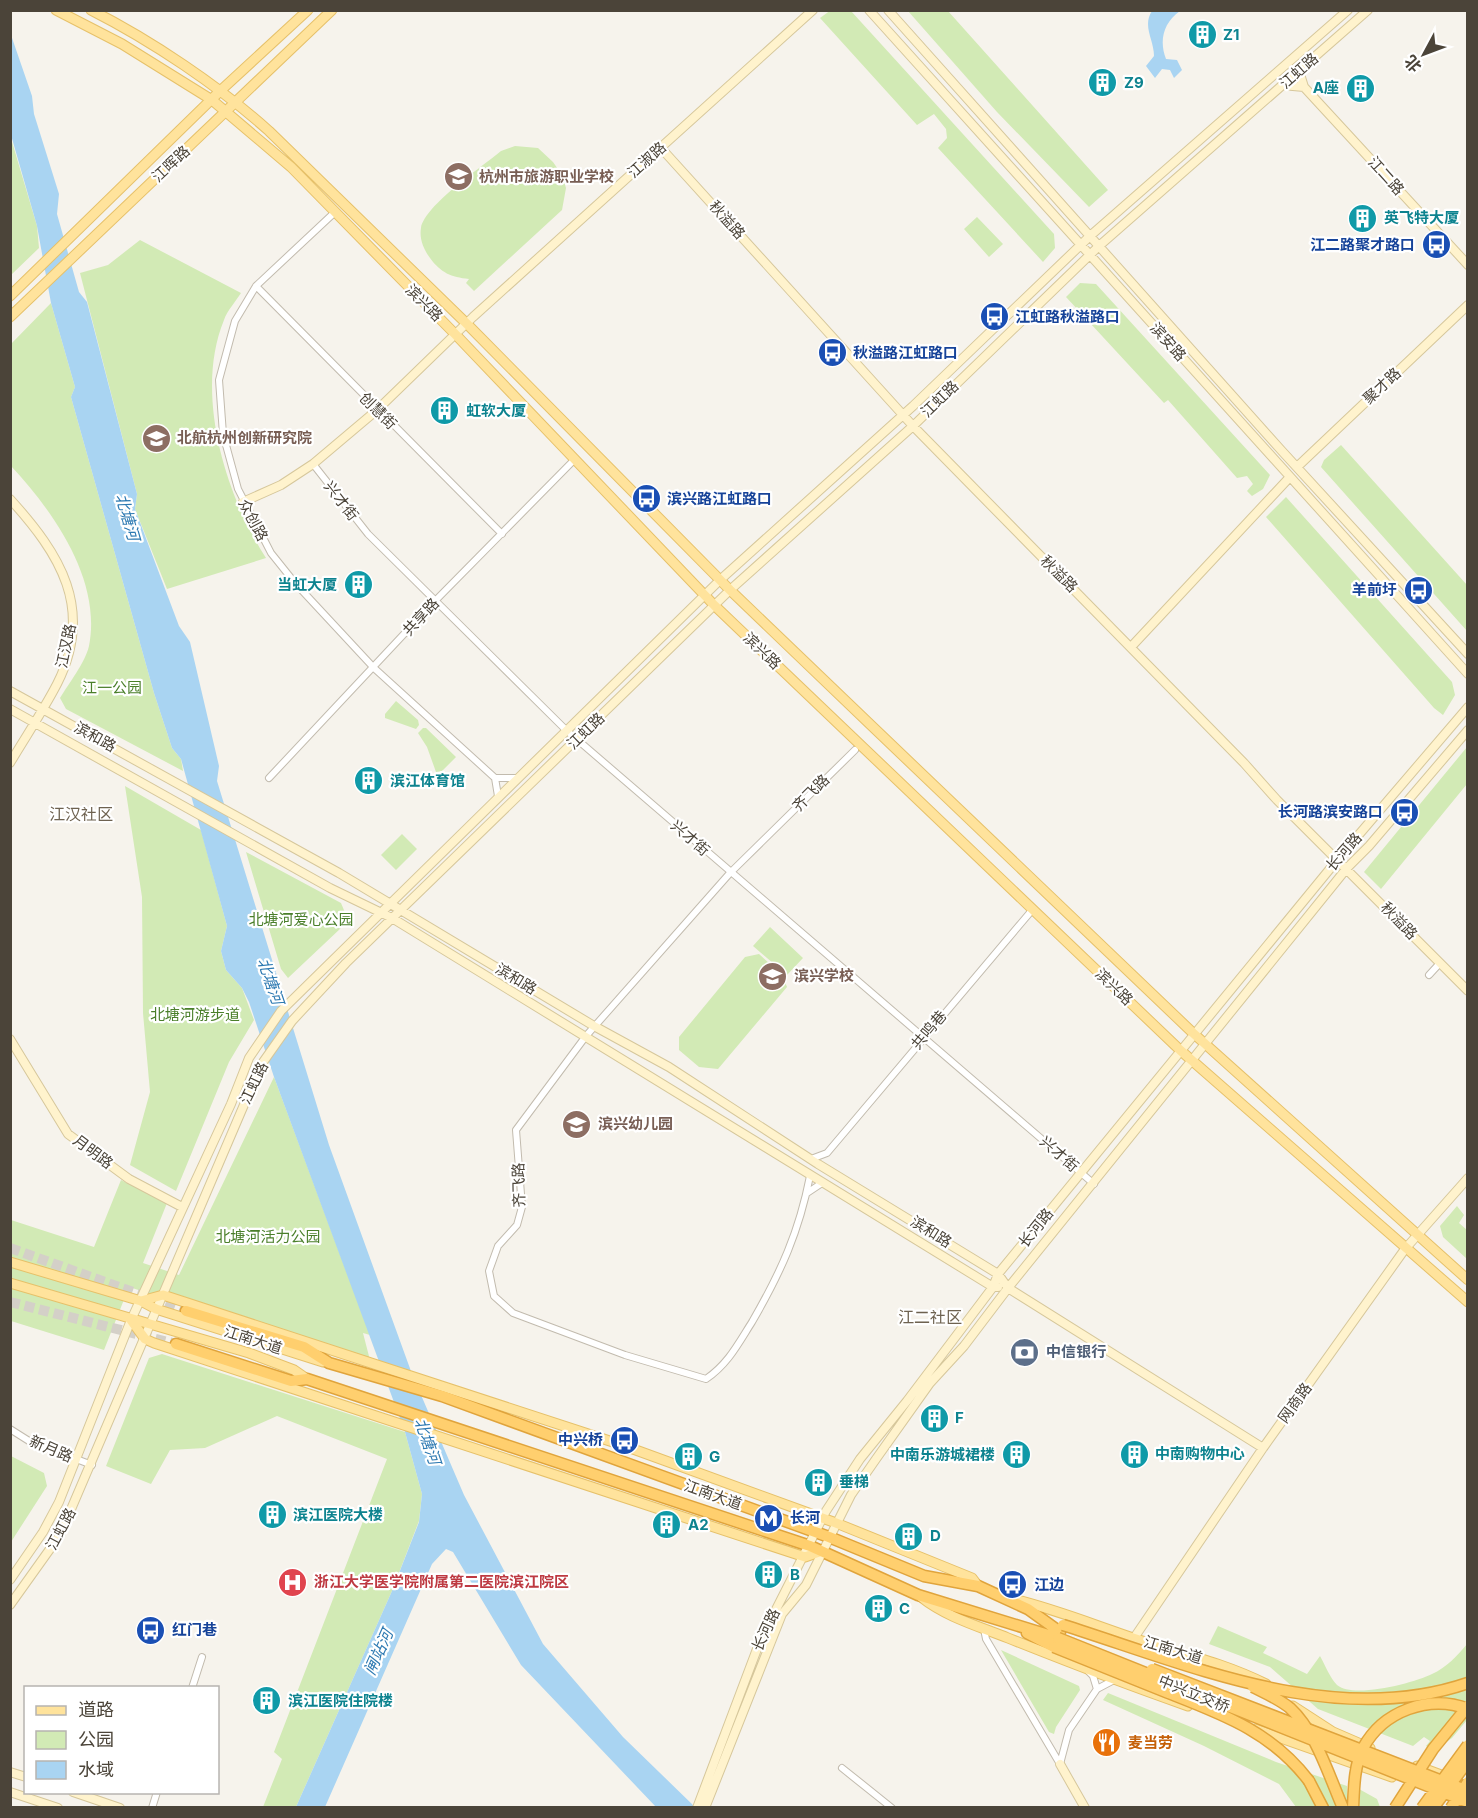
<svg xmlns="http://www.w3.org/2000/svg" width="1478" height="1818" font-family="Inter,'Noto Sans SC',sans-serif">
  <style>
    .green { fill: #d2eab5 }
    .water { fill: #a9d4f2 }
    .lines { fill: none; stroke-linecap: round; stroke-linejoin: round }
    .highway-tunnel { stroke: #d4d0c8; stroke-width: 10; stroke-dasharray: 10 5; stroke-linecap: butt }
    .street-casing { stroke: #c2bbae; stroke-width: 8 }
    .secondary-casing { stroke: #d6c79b; stroke-width: 10 }
    .primary-casing { stroke: #e6c16a; stroke-width: 11 }
    .highway-casing { stroke: #e0a43c; stroke-width: 13 }
    .street { stroke: #fff; stroke-width: 6 }
    .secondary { stroke: #fff3cd; stroke-width: 8 }
    .primary { stroke: #ffe39c; stroke-width: 9 }
    .highway { stroke: #ffcf6e; stroke-width: 10 }
    .highway-bridge-casing { stroke: #e0a43c; stroke-width: 13; stroke-linecap: butt }
    .highway-bridge { stroke: #ffcf6e; stroke-width: 10 }
    .labels { text-anchor: middle; stroke-width: 4.5; stroke-linejoin: round; paint-order: stroke }
    .culture-label { font-size: 15px; font-weight: bold; fill: #0d838f; stroke: #fff; text-anchor: start }
    .street-label { font-size: 15px; fill: #4b4439; stroke: #fff }
    .education-label { font-size: 15px; font-weight: bold; fill: #785e54; stroke: #fff; text-anchor: start }
    .transit-label { font-size: 15px; font-weight: bold; fill: #164399; stroke: #fff; text-anchor: start }
    .park-label { font-size: 15px; fill: #4a7f2a; stroke: #fff }
    .service-label { font-size: 15px; font-weight: bold; fill: #4e5e75; stroke: #fff; text-anchor: start }
    .health-label { font-size: 15px; font-weight: bold; fill: #be3a42; stroke: #fff; text-anchor: start }
    .food-label { font-size: 15px; font-weight: bold; fill: #c56008; stroke: #fff; text-anchor: start }
    .water-label { font-size: 16px; font-style: italic; fill: #2e7ab2; stroke: #fff }
    .neighbourhood-label { font-size: 16px; fill: #6e6250; stroke: #fff }
  </style>
  <rect width="100%" height="100%" fill="#f6f3ec"/>
  <!-- green -->
  <path class="green" d="M831 10 851 11 1054 234 1055 248 1043 262 938 148 947 138 946 129 934 114 917 125 820 18Z
    M908 11H948L1108 190 1089 207 997 112Z
    M10 135 37 226 39 248 11 275Z
    M515 146 538 148 553 162 562 175 566 188 562 210 474 291 466 283 469 279C451 277 441 273 430 258 424 250 419 239 421 228 425 205 482 167 501 151Z
    M977 217 1003 244 989 257 964 229Z
    M140 240 241 293C236 301 227 311 224 320 194 393 225 494 266 558L167 589 135 509 137 494 80 273 108 265Z
    M1080 283 1096 284 1270 475 1263 489 1252 496 1247 491 1253 484 1247 476 1237 478 1168 400 1164 403 1066 297Z
    M51 303 75 387 71 397 154 693 172 748 181 759 183 771 66 709 60 698C69 683 85 663 89 646 102 580 53 511 11 466V344Z
    M1341 445 1467 585V631L1321 467 1324 460Z
    M1286 497 1452 682 1455 695 1443 715 1434 708 1266 517Z
    M396 701 418 720 419 725 416 729 385 718V714Z
    M423 728H426L456 757 442 771 436 772 427 747 418 733Z
    M1467 747V784L1381 889 1364 872Z
    M125 786 201 830 227 926 221 951 226 970 242 988 254 1020 229 1062 176 1191 130 1165 150 1092 143 1013 142 897Z
    M402 834 417 849 396 870 381 855Z
    M246 852 341 903 346 915 341 928 288 978 281 969Z
    M770 927 803 958 787 975 753 946Z
    M759 954 782 975 787 987 718 1069 699 1067 679 1050V1037L745 957Z
    M274 1077 370 1335 363 1333 371 1364 129 1287 104 1350 11 1321V1220L94 1247 121 1180 167 1203 143 1263 179 1275Z
    M1457 1206 1464 1215 1459 1223 1467 1230V1259L1443 1237 1440 1226Z
    M162 1354 405 1432 422 1494 419 1521 392 1591 296 1807H263L282 1759 274 1752 387 1459 277 1416 205 1448 170 1450 151 1484 106 1466 149 1358Z
    M11 1456 44 1473 47 1486 11 1542Z
    M1218 1626 1267 1647 1263 1653 1307 1674 1320 1656C1325 1665 1330 1678 1337 1685 1353 1699 1414 1683 1432 1674 1446 1668 1458 1655 1467 1644V1720L1452 1738 1434 1751 1426 1746 1430 1741 1424 1737 1413 1746 1318 1709 1270 1667 1209 1644Z
    M1001 1650 1079 1686 1080 1690 1056 1727 1054 1734 1049 1732Z
    M1108 1693 1276 1762 1347 1786V1807H1296L1279 1784 1204 1746 1103 1700Z
    M1359 1789 1377 1799 1380 1807 1358 1808Z"/>
  <!-- water -->
  <path class="water" d="M1152 11H1180C1163 23 1159 41 1166 59L1177 60 1182 70 1174 78 1170 70 1162 69 1155 78 1146 66 1154 56C1154 40 1142 26 1152 11Z
    M11 35 32 96 34 114 59 194 57 214 79 292 87 302 137 494 135 509 179 626 190 642 219 766 217 781 329 1145 412 1374 464 1495 543 1644 623 1737 695 1807H656L521 1665 453 1552 446 1549 432 1564 325 1807H296L392 1591 419 1522 422 1494 405 1432 274 1077 249 1002 242 988 226 970 221 951 227 926 181 759 172 748 154 693 71 397 75 387 51 303 37 226 11 135Z"/>
  <g class="lines">
    <!-- highway-tunnel -->
    <path class="highway-tunnel" d="M10 1248 186 1311
      M10 1302 176 1344"/>
    <defs>
      <path id="street" d="M334 213 256 286 235 321 219 380 223 434 238 489 271 553 295 583 374 668 495 778 498 796
        M256 286 502 534
        M313 464 368 534 566 730 1094 1184
        M269 778 434 602 575 459
        M495 778H517
        M1429 975 1440 963
        M811 1159 827 1153 1033 909
        M810 1176C799 1232 781 1272 752 1322 738 1344 728 1364 706 1379L625 1355 513 1313 494 1296 489 1271 498 1246 517 1225 522 1207 516 1130 586 1036 730 873 855 750
        M807 1193 822 1183
        M10 1429 29 1441 92 1465
        M984 1629 986 1639 1060 1764
        M1088 1671 1093 1676 1097 1689
        M192 1688 202 1657
        M1060 1764 1069 1730 1097 1689 1114 1680
        M842 1768 892 1808
        M152 1808 157 1792"/>
      <path id="secondary" d="M869 10 1468 674
        M888 10 1281 450 1468 654
        M1299 71 1304 87 1468 265
        M1282 85 1304 87
        M661 148 913 426 1244 763 1277 800 1468 991
        M1297 467 1468 305
        M10 499C60 554 95 609 57 684 43 711 26 736 10 763
        M243 502 281 485 313 464 377 410 473 317 813 10
        M1131 647 1289 478
        M10 691 339 873 594 1026 669 1067 818 1164 998 1274 1008 1288 1263 1448
        M10 709 330 888 392 918 993 1287H998
        M10 1039 68 1134 129 1179 182 1207
        M10 1580 43 1532 59 1502 131 1320 231 1104 249 1058 281 1011 720 580 913 406 1090 236 1348 10
        M10 1605 60 1535 261 1065 292 1021 346 963 730 590 913 426 1099 246 1368 10
        M1134 1638 1263 1448 1405 1249 1468 1178
        M1060 1764 1085 1808
        M10 1772 26 1777
        M10 1792 58 1808
        M73 1792 120 1808
        M697 1808 760 1641 826 1511 860 1459 907 1401 993 1287 998 1274 1338 859 1468 707
        M705 1808 782 1614 806 1585 851 1495 876 1459 930 1383 964 1346 1008 1288 1347 868 1369 846 1468 730"/>
      <path id="primary" d="M56 10 122 44 212 100 291 167 456 335 715 606 1180 1050 1468 1302
        M91 10C152 41 219 86 269 131L467 324 730 590 875 729 1193 1033 1468 1280
        M10 296 219 92 308 10
        M10 317 332 10
        M10 1262 141 1301 156 1309 323 1362
        M10 1283 249 1353 294 1370 307 1379
        M141 1301 163 1295 622 1445 836 1523 972 1578 978 1586
        M131 1320 145 1339 154 1343 805 1557 822 1551
        M921 1597C946 1617 978 1626 1008 1638 1068 1662 1128 1685 1188 1706
        M1013 1599C1055 1609 1094 1625 1136 1639 1180 1653 1224 1663 1266 1684
        M1293 1706 1333 1732 1370 1748
        M1255 1729 1392 1777
        M1417 1766 1449 1778"/>
      <path id="highway" d="M186 1311 304 1347 329 1363 442 1396 829 1537 924 1576 978 1586 1028 1609 1060 1632
        M176 1344 291 1381 307 1379 810 1546 918 1595 1058 1638
        M1027 1633 1054 1647
        M1309 1781 1323 1808"/>
    </defs>
    <!-- street casing -->
    <use href="#street" class="street-casing"/>
    <!-- secondary casing -->
    <use href="#secondary" class="secondary-casing"/>
    <!-- primary casing -->
    <use href="#primary" class="primary-casing"/>
    <!-- highway casing -->
    <use href="#highway" class="highway-casing"/>
    <!-- street -->
    <use href="#street" class="street"/>
    <!-- secondary -->
    <use href="#secondary" class="secondary"/>
    <!-- primary -->
    <use href="#primary" class="primary"/>
    <!-- highway -->
    <use href="#highway" class="highway"/>
    <defs>
      <path id="highway-bridge" d="M1063 1625C1190 1665 1334 1729 1468 1683
        M1058 1638 1468 1802
        M1054 1647C1091 1662 1128 1677 1166 1692 1222 1714 1271 1731 1309 1781
        M1152 1669 1468 1791
        M1253 1687C1265 1693 1279 1699 1290 1708 1316 1732 1329 1776 1343 1808
        M1353 1808C1354 1788 1354 1766 1363 1748 1383 1711 1429 1694 1468 1709
        M1395 1808 1433 1749 1468 1706
        M1422 1808 1468 1745
        M1433 1808 1468 1761
        M1451 1808 1468 1782"/>
    </defs>
    <!-- highway-bridge casing -->
    <use href="#highway-bridge" class="highway-bridge-casing"/>
    <!-- highway-bridge -->
    <use href="#highway-bridge" class="highway-bridge"/>
  </g>
  <!-- icons -->
  <defs>
    <symbol id="building-disc" viewBox="-11 -11 22 22"><circle r="9.5" fill="#0f9aa8" stroke="#fff"/><path d="M-4-6H4V6H1V3H-1V6H-4ZM-2.5-4.3h1.7v1.8h-1.7ZM.8-4.3h1.7v1.8H.8ZM-2.5-1h1.7V.8h-1.7ZM.8-1h1.7V.8H.8Z" fill="#fff"/></symbol>
    <symbol id="school-disc" viewBox="-11 -11 22 22"><circle r="9.5" fill="#8d6e63" stroke="#fff"/><path d="M0-5L7-2L0 1L-7-2ZM-4 1L0 2.5L4 1V4Q0 6-4 4Z" fill="#fff"/></symbol>
    <symbol id="bus-disc" viewBox="-11 -11 22 22"><circle r="9.5" fill="#1a4fb4" stroke="#fff"/><path d="M-5-6H5V4H4V6H2V4H-2V6H-4V4H-5ZM-3.5-4V0h7V-4ZM-3.5 1.2v1.5H-2V1.2ZM2 1.2v1.5H3.5V1.2Z" fill="#fff"/></symbol>
    <symbol id="university-disc" viewBox="-11 -11 22 22"><circle r="9.5" fill="#8d6e63" stroke="#fff"/><path d="M0-5L7-2L0 1L-7-2ZM-4 1L0 2.5L4 1V4Q0 6-4 4Z" fill="#fff"/></symbol>
    <symbol id="bank-disc" viewBox="-11 -11 22 22"><circle r="9.5" fill="#5c6f8a" stroke="#fff"/><path d="M-6-4H6V4H-6ZM0-2.3a2.3 2.3 0 1 0 0 4.6a2.3 2.3 0 1 0 0-4.6Z" fill="#fff"/></symbol>
    <symbol id="metro-disc" viewBox="-11 -11 22 22"><circle r="9.5" fill="#1a4fb4" stroke="#fff"/><path d="M-5.5 5V-5H-3L0 0L3-5H5.5V5H3V-.5L0 4L-3-.5V5Z" fill="#fff"/></symbol>
    <symbol id="hospital-disc" viewBox="-11 -11 22 22"><circle r="9.5" fill="#e0444e" stroke="#fff"/><path d="M-5-5h3v3.5h4V-5h3V5h-3V1.5h-4V5h-3Z" fill="#fff"/></symbol>
    <symbol id="restaurant-disc" viewBox="-11 -11 22 22"><circle r="9.5" fill="#e8710a" stroke="#fff"/><path d="M-5-6h1v4h1v-4h1v4h1v-4h1v5L-1.5 .5V6h-2V.5L-5-1ZM5-6V6H3V1.5H1.5Q1.5-4 5-6Z" fill="#fff"/></symbol>
  </defs>
  <g fill-rule="evenodd">
    <use href="#building-disc" x="1186" y="18" width="33" height="33"/>
    <use href="#building-disc" x="1086" y="66" width="33" height="33"/>
    <use href="#building-disc" x="1344" y="72" width="33" height="33"/>
    <use href="#school-disc" x="442" y="160" width="33" height="33"/>
    <use href="#building-disc" x="1346" y="202" width="33" height="33"/>
    <use href="#bus-disc" x="1420" y="228" width="33" height="33"/>
    <use href="#bus-disc" x="978" y="300" width="33" height="33"/>
    <use href="#bus-disc" x="816" y="336" width="33" height="33"/>
    <use href="#building-disc" x="428" y="394" width="33" height="33"/>
    <use href="#university-disc" x="140" y="422" width="33" height="33"/>
    <use href="#bus-disc" x="630" y="482" width="33" height="33"/>
    <use href="#building-disc" x="342" y="568" width="33" height="33"/>
    <use href="#bus-disc" x="1402" y="574" width="33" height="33"/>
    <use href="#building-disc" x="352" y="764" width="33" height="33"/>
    <use href="#bus-disc" x="1388" y="796" width="33" height="33"/>
    <use href="#school-disc" x="756" y="960" width="33" height="33"/>
    <use href="#school-disc" x="560" y="1108" width="33" height="33"/>
    <use href="#bank-disc" x="1008" y="1336" width="33" height="33"/>
    <use href="#building-disc" x="918" y="1402" width="33" height="33"/>
    <use href="#bus-disc" x="608" y="1424" width="33" height="33"/>
    <use href="#building-disc" x="1118" y="1438" width="33" height="33"/>
    <use href="#building-disc" x="1000" y="1438" width="33" height="33"/>
    <use href="#building-disc" x="672" y="1440" width="33" height="33"/>
    <use href="#building-disc" x="802" y="1466" width="33" height="33"/>
    <use href="#building-disc" x="256" y="1498" width="33" height="33"/>
    <use href="#metro-disc" x="752" y="1502" width="33" height="33"/>
    <use href="#building-disc" x="650" y="1508" width="33" height="33"/>
    <use href="#building-disc" x="892" y="1520" width="33" height="33"/>
    <use href="#building-disc" x="752" y="1558" width="33" height="33"/>
    <use href="#hospital-disc" x="276" y="1566" width="33" height="33"/>
    <use href="#bus-disc" x="996" y="1568" width="33" height="33"/>
    <use href="#building-disc" x="862" y="1592" width="33" height="33"/>
    <use href="#bus-disc" x="134" y="1614" width="33" height="33"/>
    <use href="#building-disc" x="250" y="1684" width="33" height="33"/>
    <use href="#restaurant-disc" x="1090" y="1726" width="33" height="33"/>
  </g>
  <g class="labels">
    <!-- culture labels -->
    <g class="culture-label">
      <text x="1223" y="40">Z1</text>
      <text x="1124" y="88">Z9</text>
      <text x="1339" y="93" text-anchor="end">A座</text>
      <text x="1384" y="223">英飞特大厦</text>
      <text x="466" y="416">虹软大厦</text>
      <text x="337" y="590" text-anchor="end">当虹大厦</text>
      <text x="390" y="786">滨江体育馆</text>
      <text x="955" y="1423">F</text>
      <text x="1155" y="1459">中南购物中心</text>
      <text x="995" y="1460" text-anchor="end">中南乐游城裙楼</text>
      <text x="709" y="1462">G</text>
      <text x="839" y="1487">垂梯</text>
      <text x="293" y="1520">滨江医院大楼</text>
      <text x="688" y="1530">A2</text>
      <text x="930" y="1541">D</text>
      <text x="790" y="1580">B</text>
      <text x="899" y="1614">C</text>
      <text x="288" y="1706">滨江医院住院楼</text>
    </g>
    <!-- street labels -->
    <g class="street-label">
      <text transform="translate(1299 71) rotate(-41)" y="5">江虹路</text>
      <text transform="translate(647 160) rotate(-42)" y="5">江淑路</text>
      <text transform="translate(171 164) rotate(-43)" y="5">江晖路</text>
      <text transform="translate(1386 176) rotate(48)" y="5">江二路</text>
      <text transform="translate(727 220) rotate(48)" y="5">秋溢路</text>
      <text transform="translate(424 303) rotate(45)" y="5">滨兴路</text>
      <text transform="translate(1168 342) rotate(48)" y="5">滨安路</text>
      <text transform="translate(1382 386) rotate(-43)" y="5">聚才路</text>
      <text transform="translate(940 399) rotate(-44)" y="5">江虹路</text>
      <text transform="translate(378 411) rotate(45)" y="5">创慧街</text>
      <text transform="translate(341 501) rotate(52)" y="5">兴才街</text>
      <text transform="translate(253 520) rotate(62)" y="5">众创路</text>
      <text transform="translate(1059 574) rotate(45)" y="5">秋溢路</text>
      <text transform="translate(421 617) rotate(-47)" y="5">共享路</text>
      <text transform="translate(66 646) rotate(-78)" y="5">江汉路</text>
      <text transform="translate(762 651) rotate(44)" y="5">滨兴路</text>
      <text transform="translate(586 731) rotate(-44)" y="5">江虹路</text>
      <text transform="translate(95 737) rotate(29)" y="5">滨和路</text>
      <text transform="translate(811 793) rotate(-45)" y="5">齐飞路</text>
      <text transform="translate(690 838) rotate(41)" y="5">兴才街</text>
      <text transform="translate(1344 852) rotate(-49)" y="5">长河路</text>
      <text transform="translate(1399 921) rotate(46)" y="5">秋溢路</text>
      <text transform="translate(516 979) rotate(31)" y="5">滨和路</text>
      <text transform="translate(1114 987) rotate(44)" y="5">滨兴路</text>
      <text transform="translate(929 1030) rotate(-50)" y="5">共鸣巷</text>
      <text transform="translate(254 1083) rotate(-64)" y="5">江虹路</text>
      <text transform="translate(93 1152) rotate(37)" y="5">月明路</text>
      <text transform="translate(1059 1154) rotate(41)" y="5">兴才街</text>
      <text transform="translate(519 1185) rotate(-91)" y="5">齐飞路</text>
      <text transform="translate(1036 1228) rotate(-51)" y="5">长河路</text>
      <text transform="translate(931 1232) rotate(32)" y="5">滨和路</text>
      <text transform="translate(253 1340) rotate(18)" y="5">江南大道</text>
      <text transform="translate(1295 1403) rotate(-54)" y="5">网商路</text>
      <text transform="translate(51 1449) rotate(23)" y="5">新月路</text>
      <text transform="translate(713 1495) rotate(20)" y="5">江南大道</text>
      <text transform="translate(61 1529) rotate(-62)" y="5">江虹路</text>
      <text transform="translate(766 1630) rotate(-65)" y="5">长河路</text>
      <text transform="translate(1173 1650) rotate(17)" y="5">江南大道</text>
      <text transform="translate(1194 1694) rotate(22)" y="5">中兴立交桥</text>
    </g>
    <!-- education labels -->
    <g class="education-label">
      <text x="479" y="182">杭州市旅游职业学校</text>
      <text x="177" y="443">北航杭州创新研究院</text>
      <text x="794" y="981">滨兴学校</text>
      <text x="598" y="1129">滨兴幼儿园</text>
    </g>
    <!-- transit labels -->
    <g class="transit-label">
      <text x="1415" y="250" text-anchor="end">江二路聚才路口</text>
      <text x="1015" y="322">江虹路秋溢路口</text>
      <text x="853" y="358">秋溢路江虹路口</text>
      <text x="667" y="504">滨兴路江虹路口</text>
      <text x="1397" y="595" text-anchor="end">羊前圩</text>
      <text x="1383" y="817" text-anchor="end">长河路滨安路口</text>
      <text x="603" y="1445" text-anchor="end">中兴桥</text>
      <text x="790" y="1523">长河</text>
      <text x="1034" y="1590">江边</text>
      <text x="172" y="1635">红门巷</text>
    </g>
    <!-- park labels -->
    <g class="park-label">
      <text x="112" y="693">江一公园</text>
      <text x="301" y="925">北塘河爱心公园</text>
      <text x="195" y="1020">北塘河游步道</text>
      <text x="268" y="1242">北塘河活力公园</text>
    </g>
    <!-- service labels -->
    <g class="service-label">
      <text x="1046" y="1357">中信银行</text>
    </g>
    <!-- health labels -->
    <g class="health-label">
      <text x="314" y="1587">浙江大学医学院附属第二医院滨江院区</text>
    </g>
    <!-- food labels -->
    <g class="food-label">
      <text x="1128" y="1748">麦当劳</text>
    </g>
    <!-- water labels -->
    <g class="water-label">
      <text transform="translate(128 517) rotate(74)" y="6">北塘河</text>
      <text transform="translate(271 981) rotate(71)" y="6">北塘河</text>
      <text transform="translate(428 1441) rotate(71)" y="6">北塘河</text>
      <text transform="translate(378 1652) rotate(-66)" y="6">闸站河</text>
    </g>
    <!-- neighbourhood labels -->
    <g class="neighbourhood-label">
      <text x="81" y="820">江汉社区</text>
      <text x="930" y="1323">江二社区</text>
    </g>
  </g>
  <!-- border -->
  <rect width="1478" height="1818" fill="none" stroke="#4b4439" stroke-width="24"/>
  <!-- legend -->
  <rect x="24" y="1686" width="195" height="108" fill="#ffffff" stroke="#b7b4b0" stroke-width="1.5"/>
  <rect x="36" y="1706" width="30" height="9" fill="#ffe39c" stroke="#b7b4b0" stroke-width="1.5"/>
  <text x="78" y="1716" font-size="18" fill="#4b4439">道路</text>
  <rect x="36" y="1731" width="30" height="18" fill="#d2eab5" stroke="#b7b4b0" stroke-width="1.5"/>
  <text x="78" y="1746" font-size="18" fill="#4b4439">公园</text>
  <rect x="36" y="1761" width="30" height="18" fill="#a9d4f2" stroke="#b7b4b0" stroke-width="1.5"/>
  <text x="78" y="1776" font-size="18" fill="#4b4439">水域</text>
  <!-- north arrow -->
  <g transform="translate(1424 54) rotate(229)" stroke="#ffffff" stroke-width="4.5" paint-order="stroke">
  <path d="M0-4.5L10 22L0 15L-10 22Z" fill="#4b4439"/>
  <text y="-9" font-size="16" font-weight="bold" text-anchor="middle" fill="#4b4439">北</text>
  </g>
</svg>
